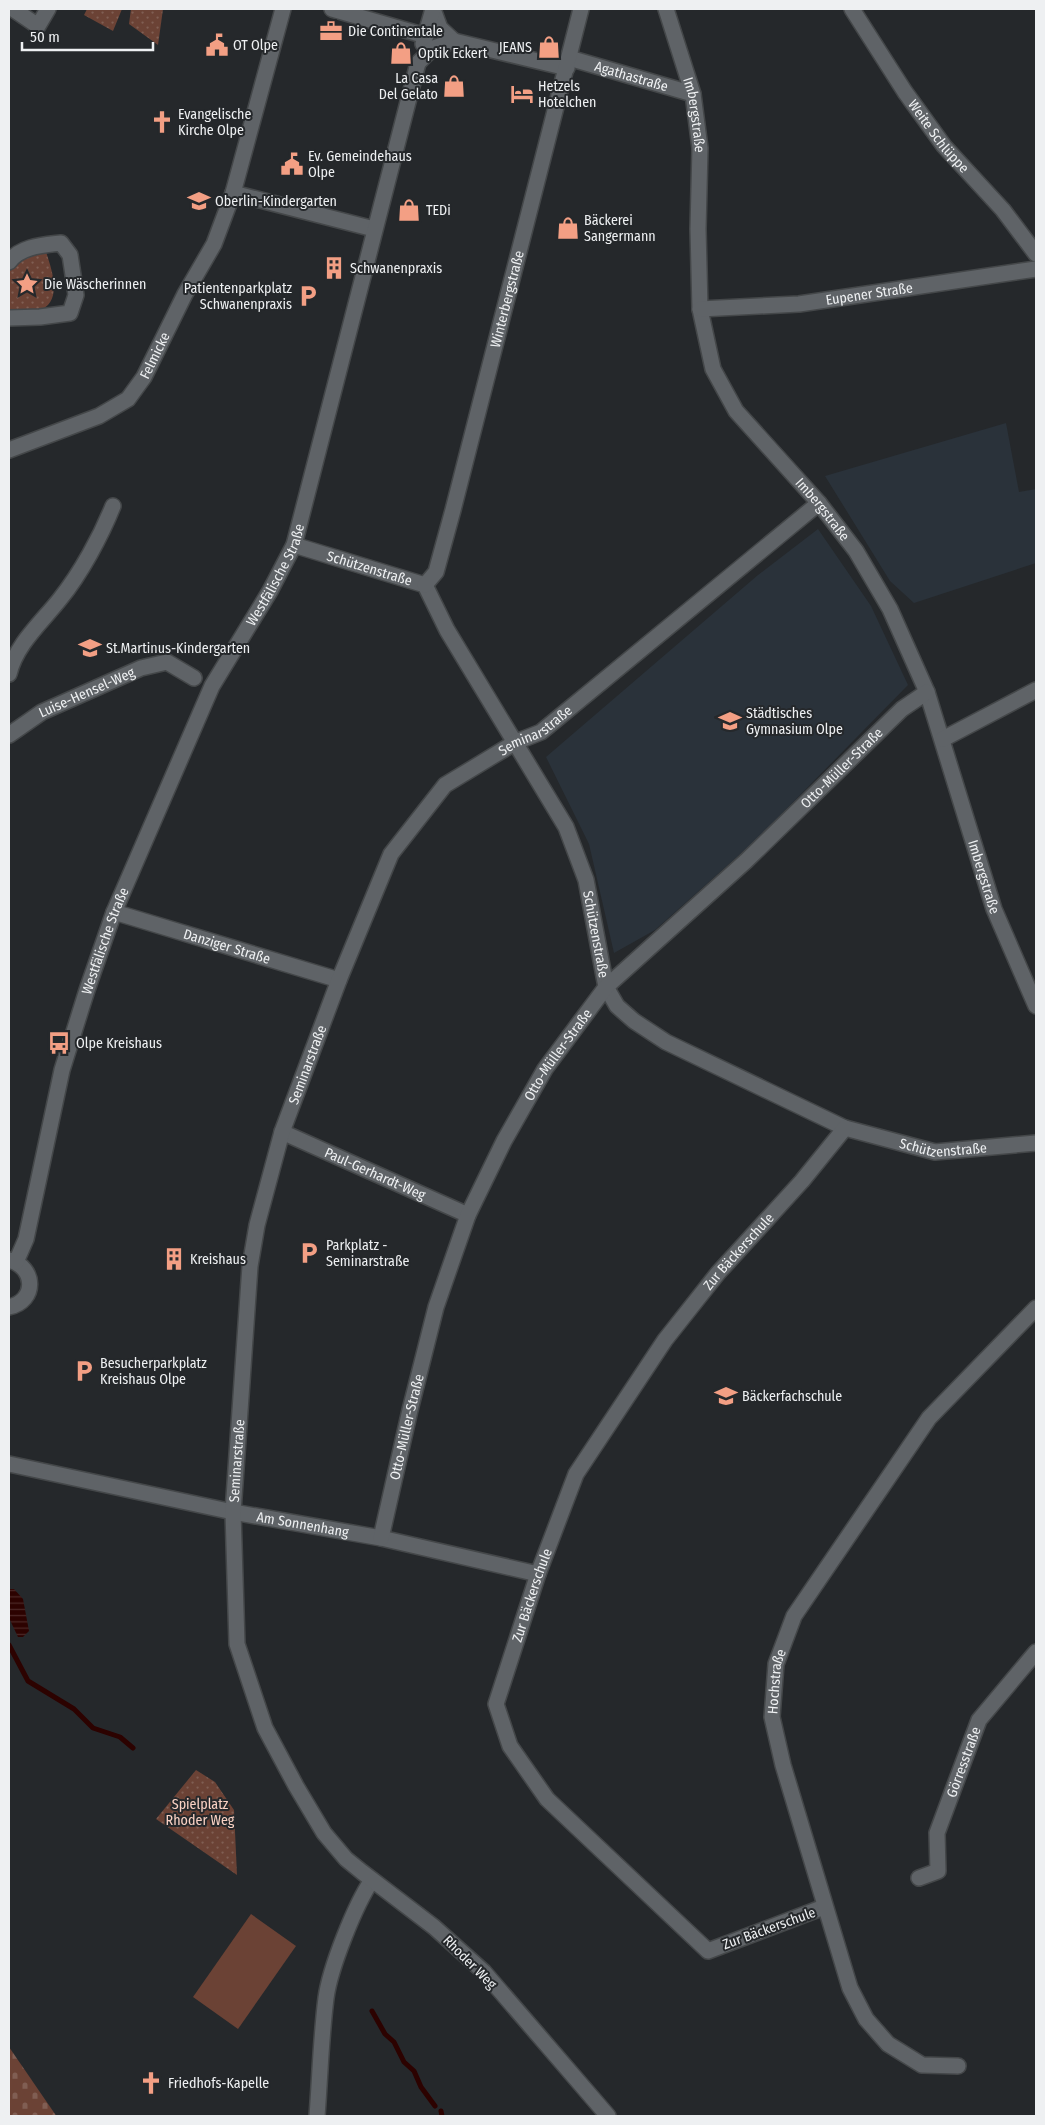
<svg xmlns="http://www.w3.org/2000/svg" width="1045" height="2125" font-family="'Fira Sans Condensed',sans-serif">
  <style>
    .built { fill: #2a323a }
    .grass { fill: url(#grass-dots) }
    .cemetery { fill: url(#cemetery-stones) }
    .garden { fill: #6b4235 }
    .water { fill: url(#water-rules) }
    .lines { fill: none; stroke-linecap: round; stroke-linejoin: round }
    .stream { stroke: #2c0200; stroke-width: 5 }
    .street-casing { stroke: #444749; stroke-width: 18 }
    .secondary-casing { stroke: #444749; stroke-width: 18 }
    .street { stroke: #5f6367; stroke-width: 15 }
    .secondary { stroke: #5f6367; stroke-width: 15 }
    .labels { text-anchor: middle; stroke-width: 4; stroke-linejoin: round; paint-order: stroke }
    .poi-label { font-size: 14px; fill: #eef0f2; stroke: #25282b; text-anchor: start }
    .street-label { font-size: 14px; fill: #eef0f2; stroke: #25282b }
    .park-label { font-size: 14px; fill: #fad2c4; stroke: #25282b }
  </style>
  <defs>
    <pattern id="grass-dots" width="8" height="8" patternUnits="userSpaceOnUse" patternTransform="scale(1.25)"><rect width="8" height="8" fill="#6b4235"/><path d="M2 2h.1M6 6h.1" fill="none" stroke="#805e53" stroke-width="1.8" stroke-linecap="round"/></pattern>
    <pattern id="cemetery-stones" width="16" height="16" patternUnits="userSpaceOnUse" patternTransform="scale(1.25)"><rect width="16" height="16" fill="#6b4235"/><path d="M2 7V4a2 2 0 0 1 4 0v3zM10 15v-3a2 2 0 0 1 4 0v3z" fill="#805e53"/></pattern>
    <pattern id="water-rules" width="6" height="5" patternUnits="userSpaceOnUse" patternTransform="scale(1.25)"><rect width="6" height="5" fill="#2c0200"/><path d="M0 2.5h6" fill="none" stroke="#4b2726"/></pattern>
  </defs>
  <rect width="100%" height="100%" fill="#25282b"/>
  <!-- built -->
  <path class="built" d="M1006 423 1019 492 1036 489V563L914 603 890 581 825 476Z
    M818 529 871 606 908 685 756 840 655 930 614 953 589 844 546 757 758 575Z"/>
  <!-- grass -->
  <path class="grass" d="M87 9H122L113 31 84 15Z
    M131 9H163L158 45 129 24Z
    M45 249C51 267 65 304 37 311 28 313 17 312 9 312V267L13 260Z
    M196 1770 215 1782 234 1810 237 1875 156 1819Z"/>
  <!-- cemetery -->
  <path class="cemetery" d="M9 2047 55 2114 56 2116H9Z"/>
  <!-- garden -->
  <path class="garden" d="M251 1914 296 1946 238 2029 193 1997Z"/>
  <!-- water -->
  <path class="water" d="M9 1589H14L23 1599 29 1631 23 1637H18L9 1618Z"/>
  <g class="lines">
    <!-- stream -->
    <path class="stream" d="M9 1645 28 1681 74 1709 93 1728 120 1737 133 1748
      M372 2011 385 2034 394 2042 404 2062 414 2071 421 2087 435 2106
      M441 2111 442 2116"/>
    <defs>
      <g id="street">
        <path d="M13 9 38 26 48 9"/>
        <path d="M332 9 426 36"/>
        <path d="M433 9 440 28 454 41"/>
        <path id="s1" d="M666 9 693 94 700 148 698 229 700 309 713 369 736 411 819 503 856 551 890 609 927 692 994 909 1036 1006"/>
        <path id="s2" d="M852 9 905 92 944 146 1003 210 1036 254"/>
        <path d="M423 44 433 9"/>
        <path id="s3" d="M569 58 693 94"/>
        <path d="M418 63 433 48 454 41 567 68"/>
        <path d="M233 193 374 229"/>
        <path d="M9 262C20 246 44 245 61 243L70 255 76 295 70 313 40 317 9 318"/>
        <path id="s4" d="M700 309 799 304 1036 269"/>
        <path id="s5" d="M9 450 99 416 128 399 144 377 185 294 214 244 233 193 283 9"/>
        <path id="s6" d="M294 545 425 585 447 630 566 827 586 880 606 987 617 1006 634 1021 666 1042 845 1128 935 1152 1036 1143"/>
        <path id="s7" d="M425 585 436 572 453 510 581 9"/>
        <path d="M9 674C16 644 42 622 60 599 81 573 101 536 113 506"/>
        <path id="s8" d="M9 735 42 712 141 668 167 662 194 678"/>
        <path d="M943 739 1036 690"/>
        <path id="s9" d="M114 912 339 980"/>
        <path id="s10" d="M282 1132 468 1215"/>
        <path id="s11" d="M9 1464 233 1512 381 1538 538 1574"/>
        <path id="s12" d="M381 1538 410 1410 436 1307 468 1215 504 1141 545 1069 606 987 746 861 902 709 927 692"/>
        <path id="s13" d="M919 1878 938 1871 937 1833 979 1720 1036 1652"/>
        <path id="s14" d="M824 1907 708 1951 547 1799 510 1746 496 1704 538 1574 576 1474 665 1340 718 1273 802 1181 845 1128"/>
        <path id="s15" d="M958 2066 922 2065 888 2044 866 2019 850 1988 783 1765 772 1717 776 1664 794 1616 929 1418 1036 1308"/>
        <path d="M317 2116C320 2077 321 2037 326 1998 330 1968 355 1905 372 1880"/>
        <path id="s16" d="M608 2116 484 1972 434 1927 362 1872 346 1859 324 1833 296 1786 265 1728 237 1644 233 1512 250 1266 257 1225 282 1132 339 980 391 854 445 785 516 742 541 732 819 503"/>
      </g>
      <g id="secondary">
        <path d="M9 1260C36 1267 37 1301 9 1307"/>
        <path id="s17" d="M16 1262 26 1239 62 1070 87 990 114 912 212 686 270 591 294 545 418 63"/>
      </g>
    </defs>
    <!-- street casing -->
    <use href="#street" class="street-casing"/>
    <!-- secondary casing -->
    <use href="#secondary" class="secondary-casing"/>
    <!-- street -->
    <use href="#street" class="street"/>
    <!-- secondary -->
    <use href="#secondary" class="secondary"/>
  </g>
  <!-- icons -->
  <defs>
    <symbol id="office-bare" viewBox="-9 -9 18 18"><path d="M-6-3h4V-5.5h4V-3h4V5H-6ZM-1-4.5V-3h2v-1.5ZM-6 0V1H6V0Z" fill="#f39f84" stroke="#25282b" stroke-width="2.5" paint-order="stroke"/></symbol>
    <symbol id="civic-bare" viewBox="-9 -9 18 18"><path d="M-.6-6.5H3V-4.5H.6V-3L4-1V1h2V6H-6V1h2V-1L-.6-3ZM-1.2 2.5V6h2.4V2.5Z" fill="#f39f84" stroke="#25282b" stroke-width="2.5" paint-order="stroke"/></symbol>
    <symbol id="shop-bare" viewBox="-9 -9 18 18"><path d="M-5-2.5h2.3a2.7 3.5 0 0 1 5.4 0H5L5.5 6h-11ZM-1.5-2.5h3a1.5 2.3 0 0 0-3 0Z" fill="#f39f84" stroke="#25282b" stroke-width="2.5" paint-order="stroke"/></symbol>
    <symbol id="hotel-bare" viewBox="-9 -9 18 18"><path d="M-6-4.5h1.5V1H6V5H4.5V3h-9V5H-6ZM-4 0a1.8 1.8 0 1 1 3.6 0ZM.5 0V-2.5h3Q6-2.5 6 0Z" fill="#f39f84" stroke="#25282b" stroke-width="2.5" paint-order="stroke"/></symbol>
    <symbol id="church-bare" viewBox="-9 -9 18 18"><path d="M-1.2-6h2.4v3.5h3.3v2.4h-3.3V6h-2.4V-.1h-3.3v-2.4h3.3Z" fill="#f39f84" stroke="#25282b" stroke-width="2.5" paint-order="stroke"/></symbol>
    <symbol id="school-bare" viewBox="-9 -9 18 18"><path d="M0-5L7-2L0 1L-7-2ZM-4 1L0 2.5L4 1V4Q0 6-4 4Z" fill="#f39f84" stroke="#25282b" stroke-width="2.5" paint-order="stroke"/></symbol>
    <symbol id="building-bare" viewBox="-9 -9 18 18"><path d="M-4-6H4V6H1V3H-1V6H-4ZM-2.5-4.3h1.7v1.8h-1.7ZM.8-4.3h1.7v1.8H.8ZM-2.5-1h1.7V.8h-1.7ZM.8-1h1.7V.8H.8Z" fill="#f39f84" stroke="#25282b" stroke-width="2.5" paint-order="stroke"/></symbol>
    <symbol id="sight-bare" viewBox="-9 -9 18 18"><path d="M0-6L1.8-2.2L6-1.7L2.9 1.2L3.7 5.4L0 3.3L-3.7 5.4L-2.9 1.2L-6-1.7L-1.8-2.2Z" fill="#f39f84" stroke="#25282b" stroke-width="2.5" paint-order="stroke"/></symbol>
    <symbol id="parking-bare" viewBox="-9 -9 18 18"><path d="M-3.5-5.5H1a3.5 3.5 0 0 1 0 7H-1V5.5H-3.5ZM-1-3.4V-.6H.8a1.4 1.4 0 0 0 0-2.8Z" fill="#f39f84" stroke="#25282b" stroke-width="2.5" paint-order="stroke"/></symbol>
    <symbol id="bus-bare" viewBox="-9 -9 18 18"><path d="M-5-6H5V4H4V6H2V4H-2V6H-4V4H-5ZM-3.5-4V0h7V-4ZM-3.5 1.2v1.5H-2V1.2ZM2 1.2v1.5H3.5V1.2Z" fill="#f39f84" stroke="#25282b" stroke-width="2.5" paint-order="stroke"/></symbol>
  </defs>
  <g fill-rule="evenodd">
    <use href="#office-bare" x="315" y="15" width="32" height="32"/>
    <use href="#civic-bare" x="201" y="29" width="32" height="32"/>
    <use href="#shop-bare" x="533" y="31" width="32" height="32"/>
    <use href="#shop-bare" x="385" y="37" width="32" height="32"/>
    <use href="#shop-bare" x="438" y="70" width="32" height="32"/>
    <use href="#hotel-bare" x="506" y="78" width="32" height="32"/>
    <use href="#church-bare" x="146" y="106" width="32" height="32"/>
    <use href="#civic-bare" x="276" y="148" width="32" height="32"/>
    <use href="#school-bare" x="183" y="185" width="32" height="32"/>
    <use href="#shop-bare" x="393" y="194" width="32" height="32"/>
    <use href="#shop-bare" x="552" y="212" width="32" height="32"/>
    <use href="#building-bare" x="318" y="252" width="32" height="32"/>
    <use href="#sight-bare" x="11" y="268" width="32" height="32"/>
    <use href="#parking-bare" x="292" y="280" width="32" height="32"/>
    <use href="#school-bare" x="74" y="632" width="32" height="32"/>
    <use href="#school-bare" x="714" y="705" width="32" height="32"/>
    <use href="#bus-bare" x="43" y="1027" width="32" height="32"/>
    <use href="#parking-bare" x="293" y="1237" width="32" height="32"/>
    <use href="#building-bare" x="158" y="1243" width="32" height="32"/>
    <use href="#parking-bare" x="68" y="1355" width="32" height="32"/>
    <use href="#school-bare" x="710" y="1380" width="32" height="32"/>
    <use href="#church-bare" x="135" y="2067" width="32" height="32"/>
  </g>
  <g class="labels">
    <!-- poi labels -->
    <g class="poi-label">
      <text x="348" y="36">Die Continentale</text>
      <text x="233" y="50">OT Olpe</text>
      <text x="532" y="52" text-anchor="end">JEANS</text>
      <text x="418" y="58">Optik Eckert</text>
      <text x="438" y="83" text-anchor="end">La Casa<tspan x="438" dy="16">Del Gelato</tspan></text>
      <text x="538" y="91">Hetzels<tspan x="538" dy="16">Hotelchen</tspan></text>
      <text x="178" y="119">Evangelische<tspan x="178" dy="16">Kirche Olpe</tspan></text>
      <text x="308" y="161">Ev. Gemeindehaus<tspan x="308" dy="16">Olpe</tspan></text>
      <text x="215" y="206">Oberlin-Kindergarten</text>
      <text x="426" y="215">TEDi</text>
      <text x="584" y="225">Bäckerei<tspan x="584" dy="16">Sangermann</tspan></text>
      <text x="350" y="273">Schwanenpraxis</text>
      <text x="44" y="289">Die Wäscherinnen</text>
      <text x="292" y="293" text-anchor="end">Patientenparkplatz<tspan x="292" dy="16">Schwanenpraxis</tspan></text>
      <text x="106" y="653">St.Martinus-Kindergarten</text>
      <text x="746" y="718">Städtisches<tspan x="746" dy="16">Gymnasium Olpe</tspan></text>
      <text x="76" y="1048">Olpe Kreishaus</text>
      <text x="326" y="1250">Parkplatz -<tspan x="326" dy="16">Seminarstraße</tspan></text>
      <text x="190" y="1264">Kreishaus</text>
      <text x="100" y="1368">Besucherparkplatz<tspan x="100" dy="16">Kreishaus Olpe</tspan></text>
      <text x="742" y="1401">Bäckerfachschule</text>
      <text x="168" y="2088">Friedhofs-Kapelle</text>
    </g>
    <!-- street labels -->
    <g class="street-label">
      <text dy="5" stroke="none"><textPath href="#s3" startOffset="65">Agathastraße</textPath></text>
      <text dy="5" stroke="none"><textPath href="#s1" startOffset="110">Imbergstraße</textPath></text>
      <text dy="5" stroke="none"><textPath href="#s2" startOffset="154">Weite Schlüppe</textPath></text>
      <text dy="5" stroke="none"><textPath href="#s4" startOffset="170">Eupener Straße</textPath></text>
      <text dy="5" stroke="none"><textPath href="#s7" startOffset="299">Winterbergstraße</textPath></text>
      <text dy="5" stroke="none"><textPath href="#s5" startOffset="181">Felmicke</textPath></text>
      <text dy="5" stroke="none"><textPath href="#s1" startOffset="545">Imbergstraße</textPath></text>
      <text dy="5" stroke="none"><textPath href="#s6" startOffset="79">Schützenstraße</textPath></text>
      <text dy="5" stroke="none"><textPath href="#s17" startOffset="739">Westfälische Straße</textPath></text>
      <text dy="5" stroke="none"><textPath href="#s8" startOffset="89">Luise-Hensel-Weg</textPath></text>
      <text dy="5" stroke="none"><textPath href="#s16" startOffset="1620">Seminarstraße</textPath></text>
      <text dy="5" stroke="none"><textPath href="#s12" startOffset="924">Otto-Müller-Straße</textPath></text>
      <text dy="5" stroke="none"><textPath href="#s1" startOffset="950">Imbergstraße</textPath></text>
      <text dy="5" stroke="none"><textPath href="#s6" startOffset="529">Schützenstraße</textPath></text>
      <text dy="5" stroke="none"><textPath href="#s17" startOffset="334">Westfälische Straße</textPath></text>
      <text dy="5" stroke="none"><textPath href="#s9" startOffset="118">Danziger Straße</textPath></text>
      <text dy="5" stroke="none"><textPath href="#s12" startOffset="519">Otto-Müller-Straße</textPath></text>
      <text dy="5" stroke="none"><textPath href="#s16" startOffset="1200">Seminarstraße</textPath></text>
      <text dy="5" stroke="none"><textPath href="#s6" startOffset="965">Schützenstraße</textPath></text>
      <text dy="5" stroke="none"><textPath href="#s10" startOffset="102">Paul-Gerhardt-Weg</textPath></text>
      <text dy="5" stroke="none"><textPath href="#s14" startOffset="974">Zur Bäckerschule</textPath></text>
      <text dy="5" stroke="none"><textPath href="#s12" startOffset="114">Otto-Müller-Straße</textPath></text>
      <text dy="5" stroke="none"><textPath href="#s16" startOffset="795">Seminarstraße</textPath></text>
      <text dy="5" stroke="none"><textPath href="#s11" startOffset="300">Am Sonnenhang</textPath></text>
      <text dy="5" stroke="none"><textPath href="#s14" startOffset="569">Zur Bäckerschule</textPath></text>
      <text dy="5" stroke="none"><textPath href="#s15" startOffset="462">Hochstraße</textPath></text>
      <text dy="5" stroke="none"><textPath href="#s13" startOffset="134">Görresstraße</textPath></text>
      <text transform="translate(769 1928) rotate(-20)" y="5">Zur Bäckerschule</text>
      <text transform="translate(470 1962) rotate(45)" y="5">Rhoder Weg</text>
    </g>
    <!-- park labels -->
    <g class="park-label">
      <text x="200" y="1809">Spielplatz<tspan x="200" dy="16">Rhoder Weg</tspan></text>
    </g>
  </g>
  <!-- border -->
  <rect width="1045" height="2125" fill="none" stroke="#eef0f2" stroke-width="20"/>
  <!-- scale -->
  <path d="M22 42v8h131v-8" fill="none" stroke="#eef0f2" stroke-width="2.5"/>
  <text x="30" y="42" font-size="15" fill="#eef0f2" stroke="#25282b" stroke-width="4" paint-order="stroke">50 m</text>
</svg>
